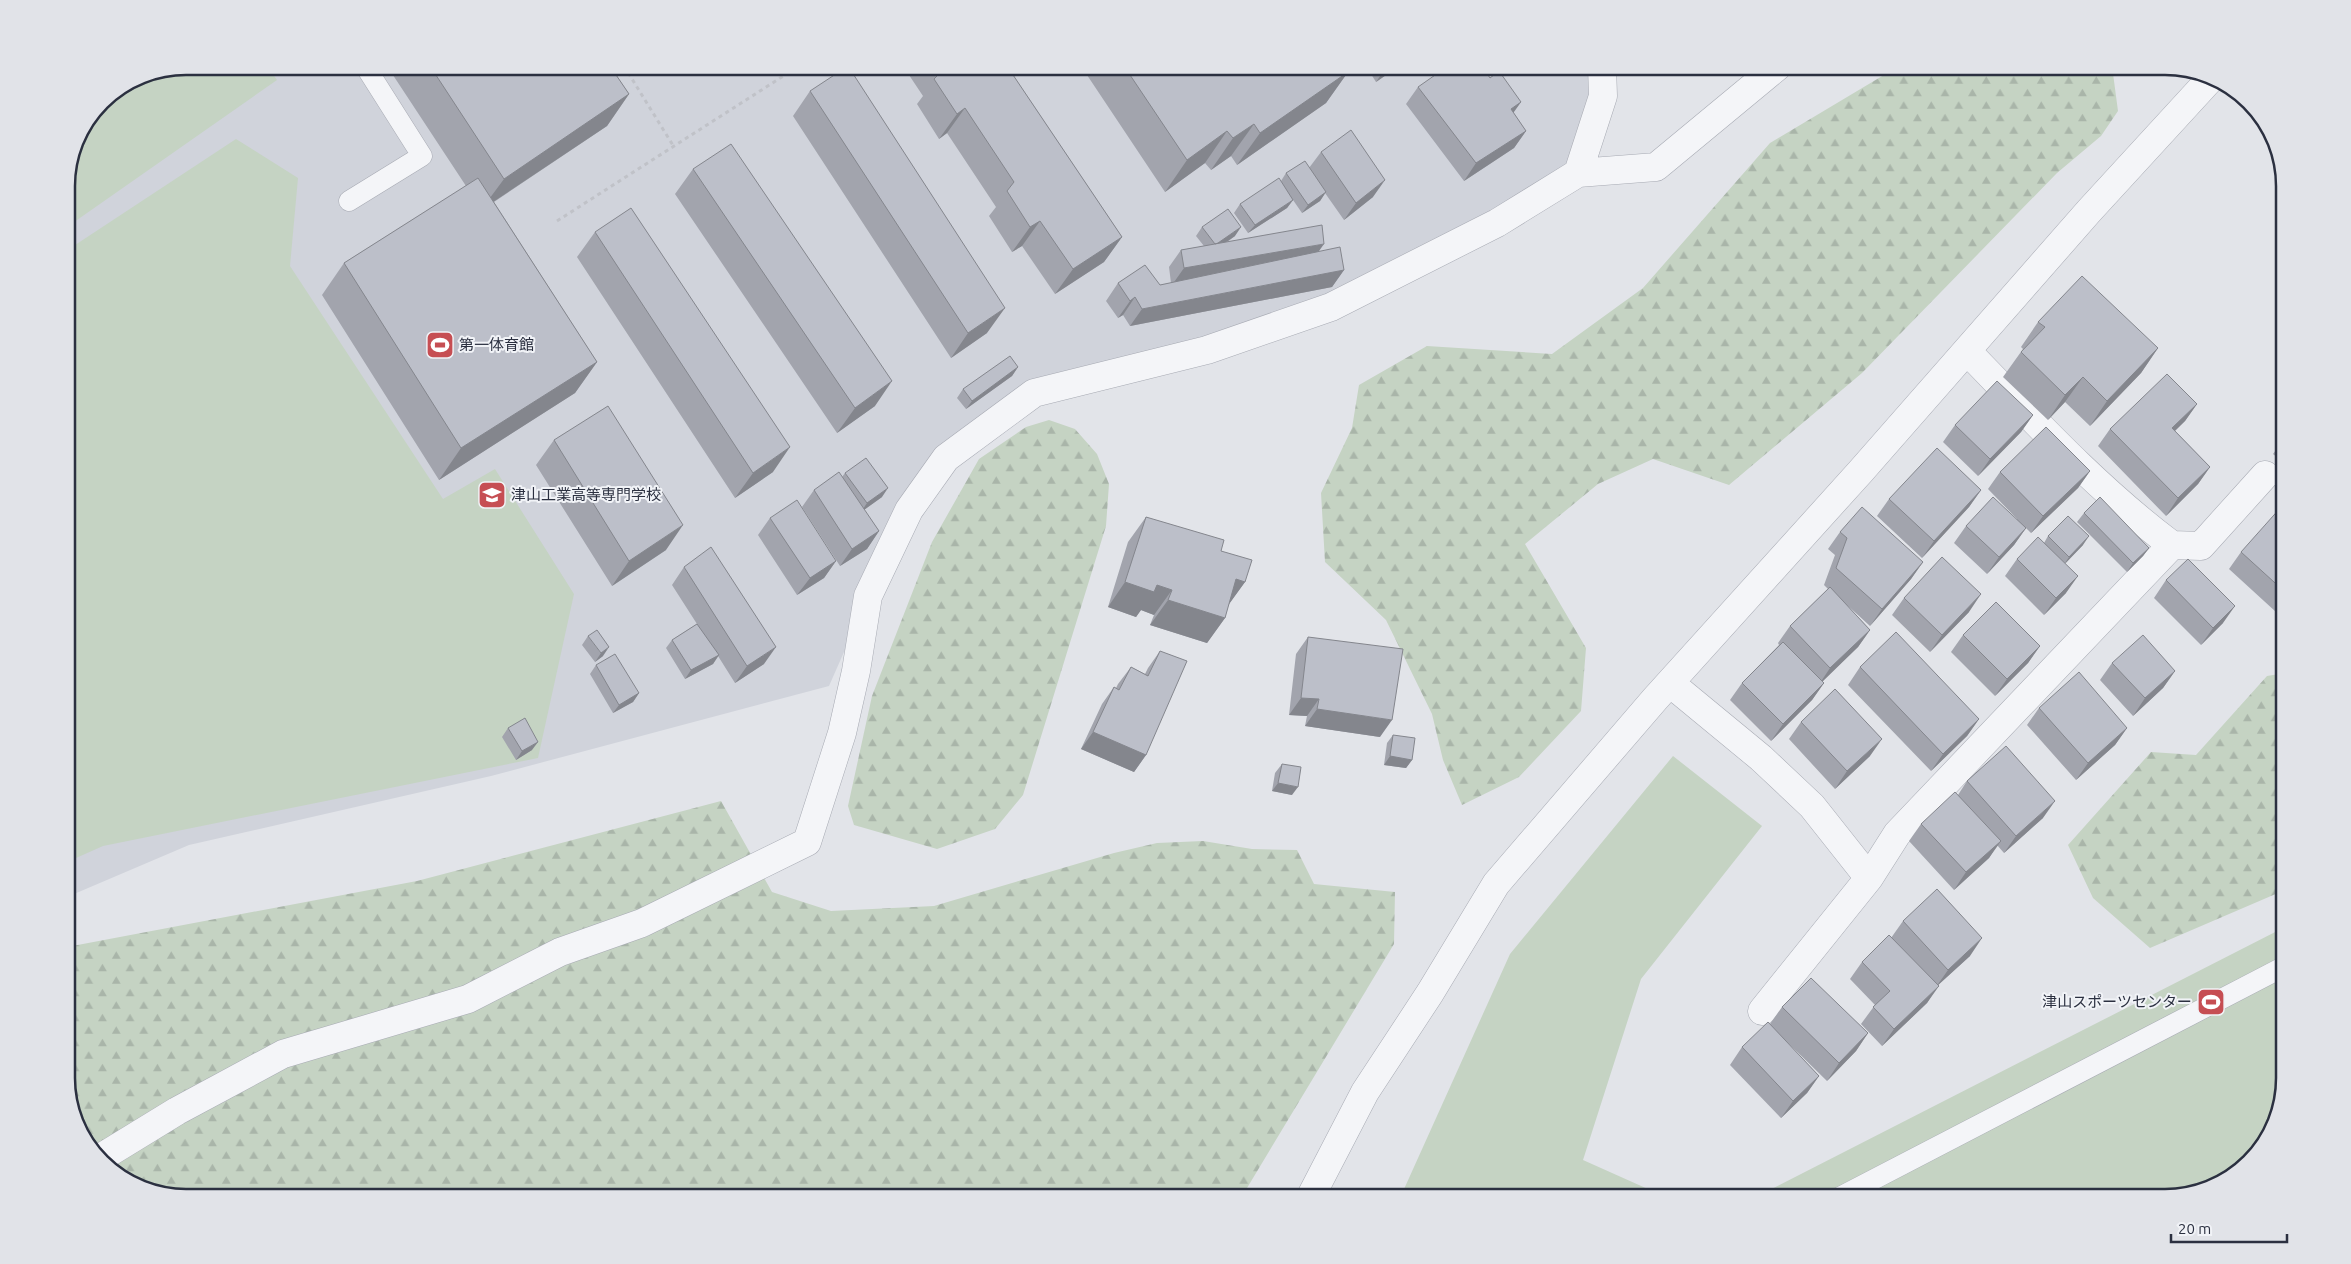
<svg xmlns="http://www.w3.org/2000/svg" width="2351" height="1264" font-family="Ubuntu,'Noto Sans JP',sans-serif">
  <style>
    .built { fill: #d0d3db }
    .green { fill: #c5d3c3 }
    .forest { fill: url(#forest-firs) }
    .lines { fill: none; stroke-linecap: round; stroke-linejoin: round }
    .lane-casing { stroke: #a7aab3; stroke-width: 21 }
    .street-casing { stroke: #a7aab3; stroke-width: 29 }
    .path { stroke: #c0c2c8; stroke-width: 3; stroke-dasharray: 4 4; stroke-linecap: butt }
    .lane { stroke: #f4f5f8; stroke-width: 20 }
    .street { stroke: #f4f5f8; stroke-width: 28 }
    .wall { fill: #a2a4ad }
    .shaded-wall { fill: #84868d }
    .building { fill: #bcbfc9; stroke: #84868d }
    .labels { text-anchor: middle; stroke-width: 4; stroke-linejoin: round; paint-order: stroke }
    .poi-label { font-size: 15px; fill: #2b3040; stroke: #f1f3f7; text-anchor: start }
    .rim { fill: none; stroke: #2b3040; stroke-width: 2.5 }
  </style>
  <defs>
    <pattern id="forest-firs" width="22" height="20" patternUnits="userSpaceOnUse" patternTransform="scale(1.25)"><rect width="22" height="20" fill="#c5d3c3"/><path d="M5 1l3.5 6h-7zM16 11l3.5 6h-7z" fill="#a9b5a9"/></pattern>
  </defs>
  <rect width="100%" height="100%" fill="#e2e4e9"/>
  <!-- built -->
  <path class="built" d="M186 66H1606L1578 173 1277 333 981 419 888 552 829 686 491 776 189 845 67 897 66 179 76 140 102 101 141 75Z"/>
  <!-- green -->
  <path class="green" d="M186 66H267L277 80 67 227 66 179 76 140 102 101 141 75Z
    M236 139 298 178 290 266 443 499 495 469 574 594 538 758 103 846 67 862 66 251Z
    M1673 756 1762 826 1641 979 1583 1160 1668 1198H1400L1510 954Z
    M2285 927V1078L2272 1131 2231 1178 2165 1198H1754Z"/>
  <!-- forest -->
  <path class="forest" d="M1899 66H2112L2118 111 2101 136 2057 173 1862 373 1729 485 1653 459 1598 484 1525 544 1586 648 1581 711 1519 777 1462 805 1443 760 1432 714 1386 620 1325 562 1321 493 1352 428 1359 385 1427 346 1552 354 1643 288 1770 143Z
    M1049 420 1075 429 1097 454 1109 484 1106 526 1023 795 995 829 937 849 854 825 848 806 872 696 932 542 979 459 1026 427Z
    M2285 673V890L2150 948 2093 898 2068 845 2151 752 2196 755 2267 676Z
    M721 801 772 892 831 911 934 906 1114 853 1157 843 1203 841 1252 849 1297 850 1314 884 1395 892 1394 944 1241 1198H186L133 1185 86 1144 67 1086V947L417 881Z"/>
  <g class="lines">
    <defs>
      <path id="lane" d="M349 201 422 156 365 66
        M1838 1198 2285 966"/>
      <path id="street" d="M1578 173 1656 167 1778 66
        M2172 545 2201 546 2265 475
        M1670 683 1761 758 1812 806 1869 878 1762 1011
        M1869 878 1897 834 2172 545C2097 489 2032 418 1967 351
        M102 1157 177 1111 283 1054 468 999 560 952 642 923 807 842 842 733 856 671 868 596 909 510 946 458 1034 393 1207 350 1331 307 1497 223 1578 173 1603 96 1602 66
        M1310 1198 1365 1092 1430 993 1496 884 1655 699 1861 471 2089 211 2212 77"/>
    </defs>
    <!-- lane casing -->
    <use href="#lane" class="lane-casing"/>
    <!-- street casing -->
    <use href="#street" class="street-casing"/>
    <!-- path -->
    <path class="path" d="M624 66 674 147
      M557 221 799 66"/>
    <!-- lane -->
    <use href="#lane" class="lane"/>
    <!-- street -->
    <use href="#street" class="street"/>
  </g>
  <!-- wall -->
  <path class="wall" d="M387 66H610L629 94 607 126 494 202 597 362 575 393 439 480 322 295 344 263 466 186Z
    M903 66H1007L1122 237 1104 262 1055 294 1022 246 1012 252 989 216 996 207 947 133 939 139 917 104 923 96Z
    M1081 66H1344L1348 72 1326 103 1237 165 1231 156 1211 170 1205 163 1165 192Z
    M1366 66H1399L1376 82Z
    M1490 78 1521 102 1513 112 1526 131 1514 148 1464 181 1406 104 1418 87Z
    M810 91 987 333 951 358 793 116Z
    M1321 152 1373 197 1344 220 1325 193 1320 201 1302 213 1293 200 1287 208 1248 233 1234 213 1240 204 1281 181 1286 173 1309 168Z
    M693 169 875 406 837 433 675 194Z
    M1202 227 1235 236 1227 242 1319 252 1344 270 1332 287 1130 326 1123 315 1118 318 1106 301 1118 283 1160 285 1171 283 1169 267 1181 250 1204 246 1196 236Z
    M595 232 773 472 735 498 577 257Z
    M2038 322 2158 348 2141 373 2090 426 2065 402 2048 420 2003 377 2023 349 2021 347Z
    M1018 367 1012 376 966 409 957 398 963 389Z
    M2197 404 2185 421 2175 431 2210 467 2198 484 2166 516 2098 446 2110 429Z
    M2033 415 2021 432 1978 476 1943 442 1955 425Z
    M2285 438V464L2273 454Z
    M554 440 666 550 612 586 536 465Z
    M2090 471 2078 488 2031 533 2026 528 2014 545 1987 574 1954 543 1966 526 2017 519 1988 489 2000 472Z
    M845 473 882 497 864 510 879 531 867 549 840 566 802 507 814 490 842 477Z
    M1981 490 1969 507 1922 558 1877 516 1889 499Z
    M2285 508V608L2282 606 2276 612 2229 569 2241 552Z
    M2084 513 2149 548 2143 556 2127 572 2077 522Z
    M1146 517 1221 551 1245 582 1228 605 1225 618 1207 643 1150 625 1154 615 1141 610 1136 617 1108 607 1128 542Z
    M770 518 836 561 824 578 797 595 758 535Z
    M1840 532 1923 562 1911 579 1870 626 1847 605 1870 630 1858 647 1822 681 1824 683 1812 700 1771 741 1730 700 1742 683 1779 645 1778 643 1790 626 1828 589 1824 585 1835 555 1828 549Z
    M2048 536 2083 545 2065 563 2066 593 2044 615 2005 576 2017 559 2044 543Z
    M684 567 764 664 735 683 718 656 713 664 685 679 666 648 672 640 697 624 672 585Z
    M2166 580 2223 623 2201 645 2154 598Z
    M1904 598 1969 612 1930 652 1892 615Z
    M1963 635 2040 646 2028 663 1995 696 1951 652Z
    M588 636 603 656 595 662 582 645Z
    M1308 637 1380 737 1305 726 1307 716 1289 715 1296 654Z
    M1160 651 1146 755 1134 772 1081 749 1102 704 1114 687 1116 688 1118 684 1131 667 1145 674 1148 668Z
    M2112 663 2175 671 2163 688 2133 716 2100 680Z
    M596 665 639 693 633 702 613 713 590 674Z
    M1860 667 1979 719 1967 736 1931 771 1848 685Z
    M2039 708 2127 728 2115 745 2076 780 2027 725Z
    M1801 722 1870 756 1835 789 1789 739Z
    M508 728 532 750 516 760 502 737Z
    M1393 735 1412 760 1406 768 1384 765 1387 743Z
    M1282 764 1292 795 1272 791 1275 773Z
    M1967 781 2043 818 2004 853 1997 845 1989 858 1954 890 1909 841 1921 824 1958 795Z
    M1903 921 1970 956 1938 985 1927 1003 1882 1046 1861 1024 1875 1005 1850 979 1862 962 1891 938Z
    M1782 1007 1868 1033 1856 1051 1827 1081 1785 1040 1819 1076 1807 1093 1781 1118 1730 1065 1742 1047 1770 1024Z"/>
  <!-- shaded-wall -->
  <path class="shaded-wall" d="M1387 66H1399L1376 82Z
    M1348 72 1326 103 1237 165 1260 133Z
    M629 94 607 126 481 210 504 179Z
    M1521 102 1509 119 1511 109Z
    M965 108 947 133 939 139 957 114Z
    M1254 124 1231 156 1211 170 1233 138Z
    M1227 131 1205 163 1165 192 1187 160Z
    M1526 131 1514 148 1464 181 1476 163Z
    M1385 180 1373 197 1344 220 1356 203Z
    M1326 192 1320 201 1302 213 1308 205Z
    M1293 200 1287 208 1248 233 1255 225Z
    M1040 221 1022 246 1012 252 1030 227Z
    M1241 227 1235 236 1209 254 1215 245Z
    M1122 237 1104 262 1055 294 1073 269Z
    M1324 244 1312 261 1172 285 1184 268Z
    M1344 270 1332 287 1130 326 1142 309Z
    M1135 297 1123 315 1118 318 1130 301Z
    M1005 308 987 333 951 358 968 333Z
    M2158 348 2141 373 2090 426 2107 401Z
    M597 362 575 393 439 480 461 448Z
    M1018 367 1012 376 966 409 972 401Z
    M2083 377 2065 402 2048 420 2065 395Z
    M892 381 875 406 837 433 855 408Z
    M2197 404 2185 421 2160 445 2172 428Z
    M2033 415 2021 432 1978 476 1990 459Z
    M790 447 773 472 735 498 753 473Z
    M2210 467 2198 484 2166 516 2178 498Z
    M2090 471 2078 488 2031 533 2043 516Z
    M888 488 882 497 861 512 867 503Z
    M1981 490 1969 507 1922 558 1934 541Z
    M683 525 666 550 612 586 629 561Z
    M2026 528 2014 545 1987 574 1999 557Z
    M879 531 867 549 840 566 852 549Z
    M2089 536 2083 545 2063 566 2069 557Z
    M2149 548 2143 556 2127 572 2133 563Z
    M836 561 824 578 797 595 810 578Z
    M1923 562 1911 579 1870 626 1882 609Z
    M2078 576 2066 593 2044 615 2056 598Z
    M1236 579 1245 582 1227 607Z
    M1125 582 1157 585 1172 590 1154 615 1141 610 1136 617 1108 607Z
    M1981 594 1969 612 1930 652 1942 635Z
    M1168 600 1225 618 1207 643 1150 625Z
    M2285 601V603L2276 612Z
    M2235 606 2223 623 2201 645 2213 628Z
    M1870 630 1858 647 1818 686 1830 668Z
    M2040 646 2028 663 1995 696 2007 679Z
    M609 647 603 656 595 662 601 653Z
    M776 647 764 664 735 683 747 666Z
    M719 655 713 664 685 679 691 670Z
    M2175 671 2163 688 2133 716 2145 698Z
    M1824 683 1812 700 1771 741 1783 724Z
    M639 693 633 702 613 713 619 705Z
    M1301 698 1319 699 1307 716 1289 715Z
    M1317 709 1392 720 1380 737 1305 726Z
    M1979 719 1967 736 1931 771 1943 754Z
    M2127 728 2115 745 2076 780 2088 763Z
    M1093 732 1146 755 1134 772 1081 749Z
    M1882 739 1870 756 1835 789 1847 771Z
    M538 742 532 750 516 760 522 751Z
    M1390 756 1412 760 1406 768 1384 765Z
    M1278 783 1298 787 1292 795 1272 791Z
    M2055 801 2043 818 2004 853 2016 836Z
    M2001 841 1989 858 1954 890 1966 872Z
    M1982 938 1970 956 1936 987 1948 970Z
    M1939 986 1927 1003 1882 1046 1894 1029Z
    M1868 1033 1856 1051 1827 1081 1839 1063Z
    M1819 1076 1807 1093 1781 1118 1793 1101Z"/>
  <!-- building -->
  <path class="building" d="M430 66H610L629 94 504 179Z
    M848 66 1005 308 968 333 810 91Z
    M937 66H1007L1122 237 1073 269 1040 221 1030 227 1007 191 1014 182 965 108 957 114 934 79 941 72Z
    M1124 66H1265L1271 74 1278 70 1275 66H1344L1348 72 1260 133 1254 124 1233 138 1227 131 1187 160Z
    M1448 66H1482L1490 78 1499 71 1521 102 1511 109 1526 131 1476 163 1418 87Z
    M1351 130 1385 180 1356 203 1321 152Z
    M731 144 892 381 855 408 693 169Z
    M1305 161 1326 192 1308 205 1286 173Z
    M478 178 597 362 461 448 344 263Z
    M1279 178 1293 200 1255 225 1240 204Z
    M631 208 790 447 753 473 595 232Z
    M1228 209 1241 227 1218 243 1215 244 1202 227Z
    M1322 225 1324 244 1184 268 1181 250Z
    M1340 247 1344 270 1142 309 1135 297 1130 301 1118 283 1145 265 1160 285Z
    M2082 276 2158 348 2107 401 2083 377 2065 395 2021 352 2045 327 2038 322Z
    M1010 356 1018 367 972 401 963 389Z
    M2167 374 2197 404 2172 428 2210 467 2178 498 2110 429Z
    M1997 381 2033 415 1990 459 1955 425Z
    M608 406 683 525 629 561 554 440Z
    M2046 427 2090 471 2043 516 2000 472Z
    M1937 448 1981 490 1934 541 1889 499Z
    M866 458 888 488 867 503 845 473Z
    M839 472 879 531 852 549 814 490Z
    M1993 497 2026 528 1999 557 1966 526Z
    M2100 497 2149 548 2133 563 2084 513Z
    M797 500 836 561 810 578 770 518Z
    M2282 506 2285 508V592L2241 552Z
    M1862 507 1923 562 1882 609 1836 568 1847 538 1840 532Z
    M2068 516 2089 536 2069 557 2048 536Z
    M1146 517 1224 540 1221 551 1252 560 1245 582 1236 579 1225 618 1168 600 1172 590 1157 585 1154 592 1125 582Z
    M2038 537 2078 576 2056 598 2017 559Z
    M711 547 776 647 747 666 684 567Z
    M1942 557 1981 594 1942 635 1904 598Z
    M2188 559 2235 606 2213 628 2166 580Z
    M1830 587 1870 630 1830 668 1790 626Z
    M1996 602 2040 646 2007 679 1963 635Z
    M697 624 719 655 691 670 672 640Z
    M597 630 609 647 601 653 588 636Z
    M1896 632 1979 719 1943 754 1860 667Z
    M2143 635 2175 671 2145 698 2112 663Z
    M1308 637 1403 649 1392 720 1317 709 1319 699 1301 698Z
    M1783 642 1824 683 1783 724 1742 683Z
    M1160 651 1187 661 1146 755 1093 732 1114 687 1119 690 1131 667 1148 676Z
    M615 654 639 693 619 705 596 665Z
    M2079 672 2127 728 2088 763 2039 708Z
    M1835 689 1882 739 1847 771 1801 722Z
    M525 718 538 742 522 751 508 728Z
    M1393 735 1415 738 1412 760 1390 756Z
    M2006 746 2055 801 2016 836 1967 781Z
    M1282 764 1301 767 1298 787 1278 783Z
    M1955 792 2001 841 1966 872 1921 824Z
    M1937 889 1982 938 1948 970 1903 921Z
    M1889 935 1939 986 1894 1029 1873 1007 1890 991 1862 962Z
    M1811 978 1868 1033 1839 1063 1782 1007Z
    M1768 1022 1819 1076 1793 1101 1742 1047Z
    M2240 1168 2231 1178 2206 1185Z"/>
  <!-- icons -->
  <defs>
    <symbol id="stadium-square" viewBox="-11 -11 22 22"><rect x="-9" y="-9" width="18" height="18" rx="4" fill="#c64e53" stroke="#f1f3f7"/><path d="M0-5a6.5 5 0 1 0 0 10a6.5 5 0 1 0 0-10ZM-3.5-1.8h7v3.6h-7Z" fill="#fff"/></symbol>
    <symbol id="university-square" viewBox="-11 -11 22 22"><rect x="-9" y="-9" width="18" height="18" rx="4" fill="#c64e53" stroke="#f1f3f7"/><path d="M0-5L7-2L0 1L-7-2ZM-4 1L0 2.5L4 1V4Q0 6-4 4Z" fill="#fff"/></symbol>
  </defs>
  <g fill-rule="evenodd">
    <use href="#stadium-square" x="424" y="329" width="32" height="32"/>
    <use href="#university-square" x="476" y="479" width="32" height="32"/>
    <use href="#stadium-square" x="2195" y="986" width="32" height="32"/>
  </g>
  <g class="labels">
    <!-- poi labels -->
    <g class="poi-label">
      <text x="459" y="350">第一体育館</text>
      <text x="511" y="500">津山工業高等専門学校</text>
      <text x="2192" y="1007" text-anchor="end">津山スポーツセンター</text>
    </g>
  </g>
  <!-- crop -->
  <path d="M0 0H2351V1264H0ZM186 75H2165A111 111 0 0 1 2276 186V1078A111 111 0 0 1 2165 1189H186A111 111 0 0 1 75 1078V186A111 111 0 0 1 186 75Z" fill="#e1e3e8" fill-rule="evenodd"/>
  <path class="rim" d="M186 75H2165A111 111 0 0 1 2276 186V1078A111 111 0 0 1 2165 1189H186A111 111 0 0 1 75 1078V186A111 111 0 0 1 186 75Z"/>
  <!-- scale -->
  <path d="M2171 1234v8h116v-8" fill="none" stroke="#2b3040" stroke-width="2.5"/>
  <text x="2178" y="1234" font-size="15" fill="#2b3040" stroke="#f1f3f7" stroke-width="4" paint-order="stroke">20 m</text>
</svg>
